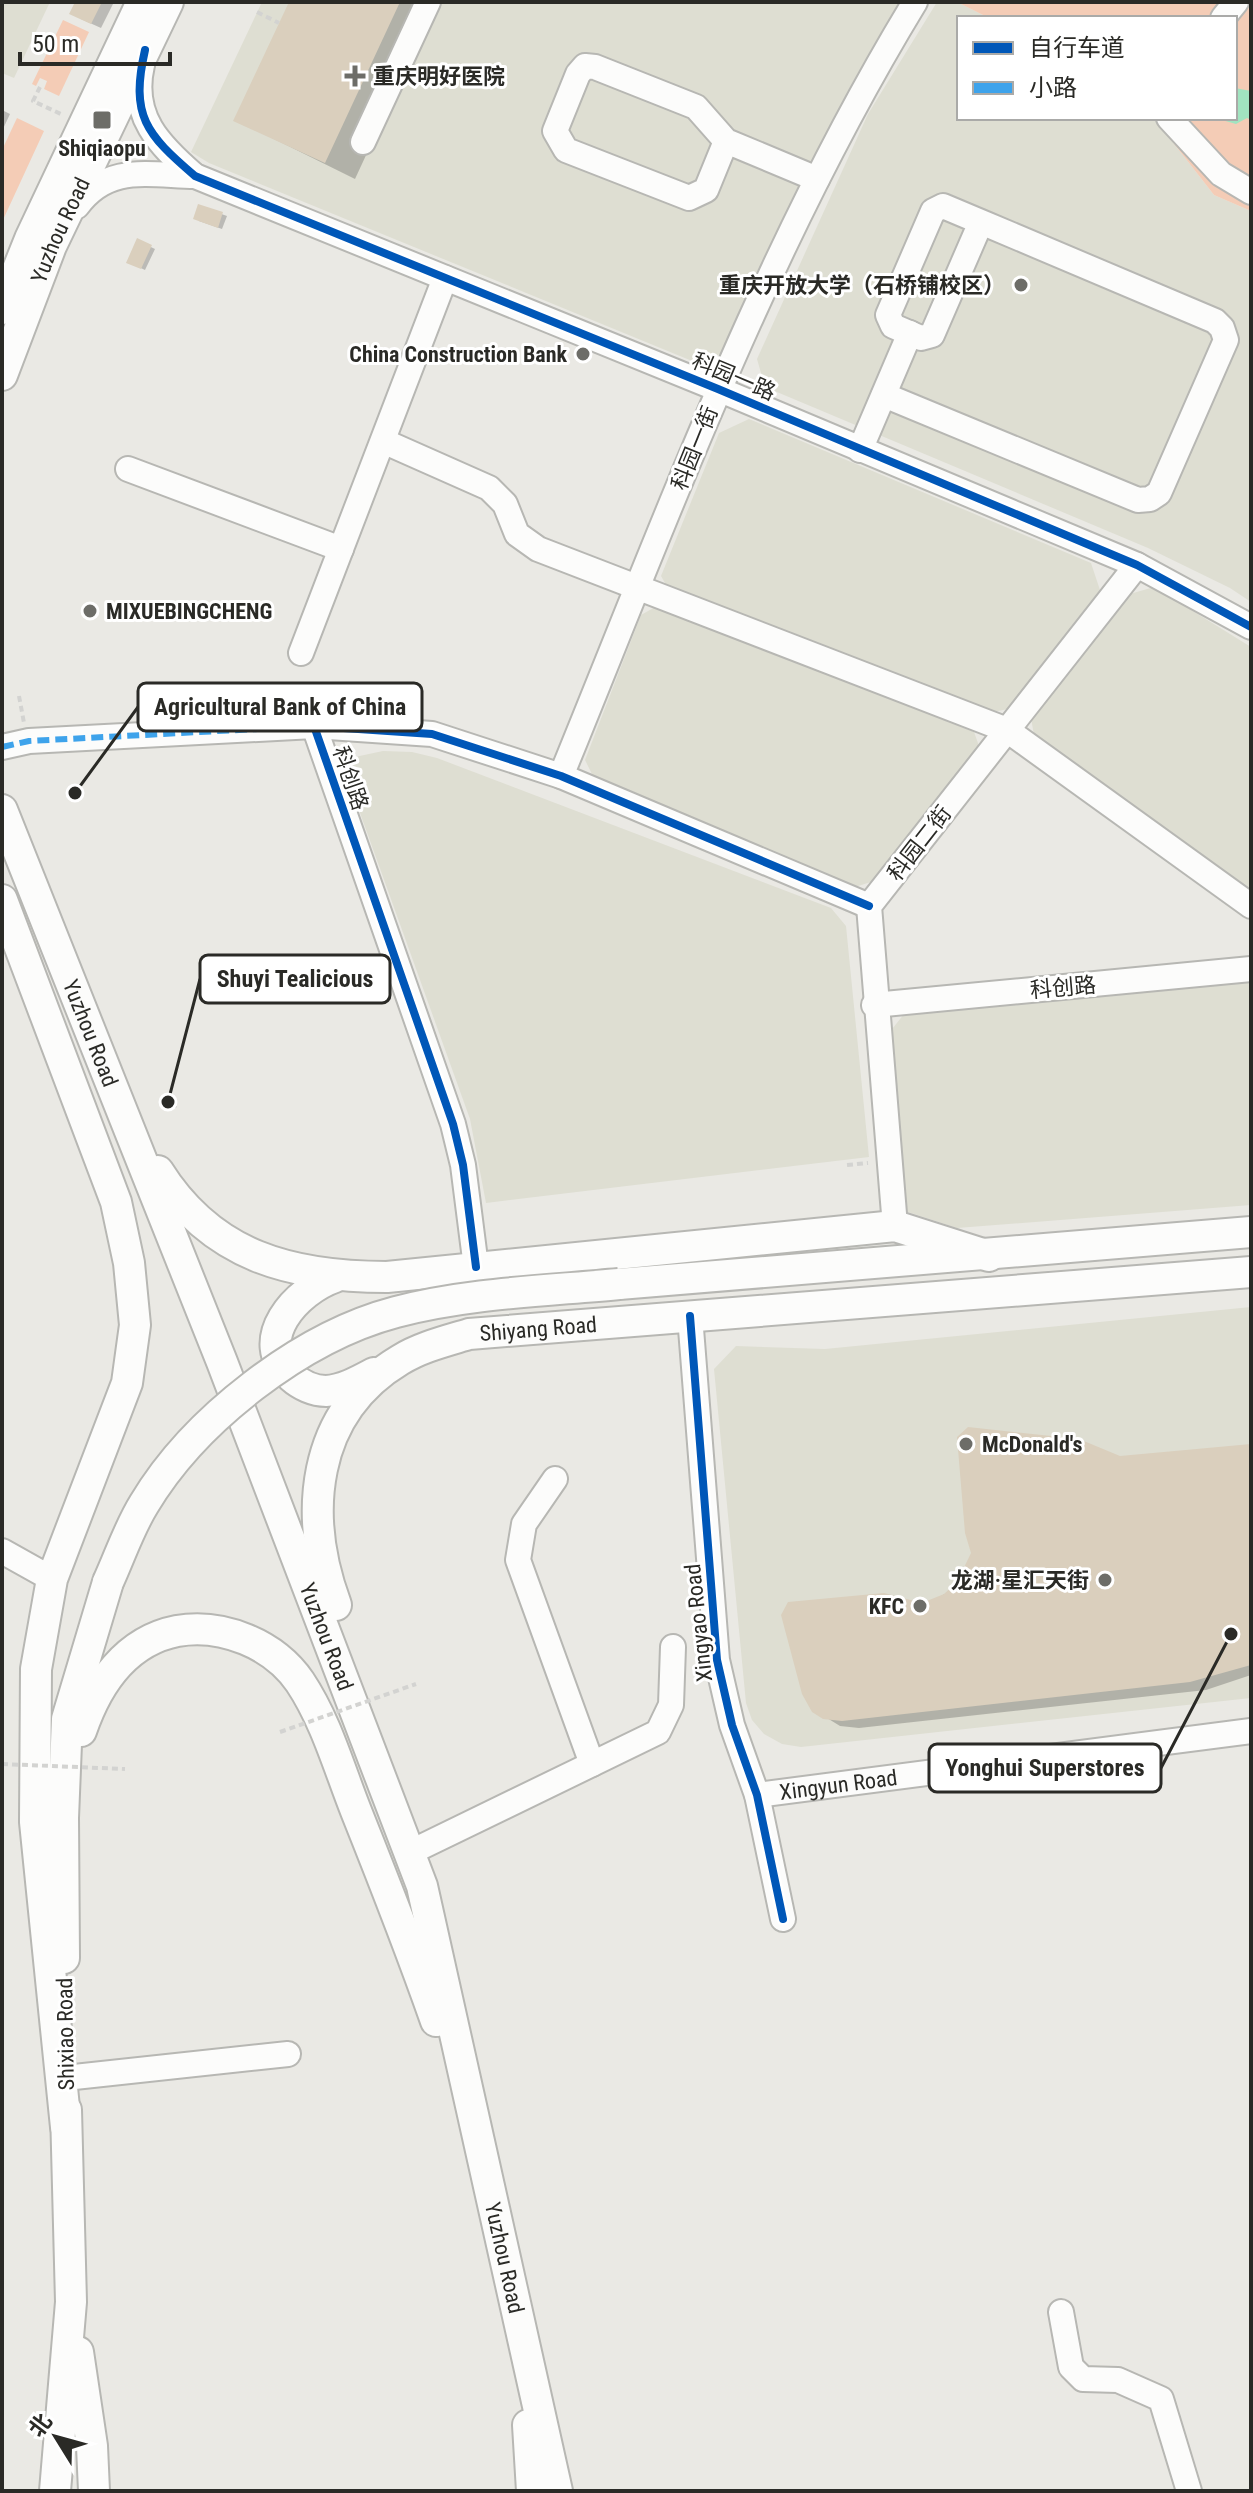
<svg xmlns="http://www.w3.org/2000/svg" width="1253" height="2493" font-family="'Roboto Condensed','Noto Sans SC',sans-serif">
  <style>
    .built { fill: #deded2 }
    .green { fill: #f4ccb6 }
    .water { fill: #a1e4c0 }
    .shadow { fill: #0003 }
    .building { fill: #dacfbd }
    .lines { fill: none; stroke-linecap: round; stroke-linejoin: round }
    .minor-casing { stroke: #b7b7b3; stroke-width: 28 }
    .major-casing { stroke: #b7b7b3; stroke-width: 34 }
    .path { stroke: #d3d3d1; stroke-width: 4; stroke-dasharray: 6 4; stroke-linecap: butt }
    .minor { stroke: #fcfcfb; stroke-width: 24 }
    .major { stroke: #fcfcfb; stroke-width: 30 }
    .major-bridge-casing { stroke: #b7b7b3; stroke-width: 34; stroke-linecap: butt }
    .path-bridge { stroke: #d3d3d1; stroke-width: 4; stroke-dasharray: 6 4; stroke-linecap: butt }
    .major-bridge { stroke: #fcfcfb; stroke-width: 30 }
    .quiet { stroke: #3ea3eb; stroke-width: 6; stroke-dasharray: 12 6; stroke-linecap: butt }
    .cycleway-casing { stroke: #fff; stroke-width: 13 }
    .cycleway { stroke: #0057b8; stroke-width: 8 }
    .poi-dot { fill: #6d6d68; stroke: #fff; stroke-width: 3 }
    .labels { text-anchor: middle; stroke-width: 6; stroke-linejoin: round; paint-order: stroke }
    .poi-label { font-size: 22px; font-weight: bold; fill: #2a2a26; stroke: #fff; text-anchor: end }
    .street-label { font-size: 22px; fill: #2a2a26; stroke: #fff }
    .leader { fill: none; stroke: #2a2a26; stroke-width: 3 }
    .callout-dot { fill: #2a2a26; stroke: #fff; stroke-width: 3 }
    .callout { fill: #fff; stroke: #2a2a26; stroke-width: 3 }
    .callout-label { font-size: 24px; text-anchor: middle; font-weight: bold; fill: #2a2a26 }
  </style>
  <rect width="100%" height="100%" fill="#eae9e4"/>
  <!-- built -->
  <path class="built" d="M2 2H50L14 78 2 73Z
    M262 2H905L728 351 697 363 209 163 191 152Z
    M937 2H957L989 18H959V118H1154L1214 195 1251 211V602L1230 588 1148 548 765 387 757 359 868 114Z
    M749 419 1091 563 1100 590 1008 709 988 713 669 590 661 576 719 433Z
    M1154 587 1251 647V897L1034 735 1031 718 1130 594Z
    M657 606 974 732 979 746 874 881 855 887 593 776 585 760 641 615Z
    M383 751 412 752 437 758 831 908 846 926 869 1157 486 1203 470 1119 341 760Z
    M1251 982V1205L957 1228 905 1211 889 1033 904 1014Z
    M1251 1307V1698L801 1747 782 1744 764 1734 752 1720 746 1703 714 1369 736 1346 825 1349Z"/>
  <!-- green -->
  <path class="green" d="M957 2H1251V211L1214 195 1154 118H1235V18H989Z
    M63 20 89 32 59 96 44 89 47 81 40 78 36 86 32 84Z
    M17 118 44 131 2 222V150Z"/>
  <!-- water -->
  <path class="water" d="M1235 88 1251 91V120L1247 118 1236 124 1215 118H1235Z"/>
  <!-- shadow -->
  <path class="shadow" d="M77 2H114L101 28 81 19Z
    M291 2H437L355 179 236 120Z
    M2 110 10 114 2 131Z
    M199 206 227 216 222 229 199 221Z
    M138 241 155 249 145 270 128 262Z
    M171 1097 177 1107 170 1110 166 1107Z
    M1251 1445V1675L1206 1690 859 1728 840 1726 814 1710 906 1604 928 1603 952 1590 1120 1458Z"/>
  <!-- building -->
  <path class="building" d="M75 2H102L91 24 69 14Z
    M289 2H400L325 163 233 121Z
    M198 204 223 212 218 228 193 219Z
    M137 238 152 245 141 269 126 263Z
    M171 1095 174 1105 164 1109 161 1099Z
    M968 1427 1079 1439 1120 1456 1251 1444V1665L1190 1682 842 1721 823 1719 812 1712 802 1694 781 1615 788 1602 884 1593 922 1603 944 1594 957 1582 971 1553 965 1533 957 1437Z"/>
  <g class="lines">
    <defs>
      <g id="minor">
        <path d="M1223 18 1236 2"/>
        <path d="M142 65C130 116 159 145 195 176L718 389 1137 565 1251 627"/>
        <path d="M1169 118 1221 174 1251 192"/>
        <path d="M726 141 706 190 689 198 566 150 555 131 578 74 585 66 595 67 696 107 726 141 817 179"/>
        <path d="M363 142 428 2"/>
        <path d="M77 206C108 164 147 175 195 176"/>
        <path d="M884 395 1138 500 1150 499 1159 493 1226 340 1222 328 1215 321 981 222 943 206 933 211 888 315 893 326 921 338 932 335 981 222"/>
        <path d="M383 441 489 488 505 504 517 534 538 549 1007 730 1251 906"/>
        <path d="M860 450 910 333"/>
        <path d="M128 469 341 549"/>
        <path d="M301 653 445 278"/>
        <path d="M2 747 29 741 314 726"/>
        <path d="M561 776C668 514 767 245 915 2"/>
        <path d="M874 1005 1251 969"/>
        <path d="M895 1226 869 906 1137 565"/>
        <path d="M476 1267 463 1165 453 1124 314 726 432 734 561 776 869 906"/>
        <path d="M690 1316 717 1660 732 1725 757 1795 783 1919"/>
        <path d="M555 1479 524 1524 518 1560 592 1764"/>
        <path d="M2 1551 52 1579"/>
        <path id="s1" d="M757 1795 1251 1731"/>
        <path d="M413 1851 658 1732 671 1705 673 1647"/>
        <path d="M65 2078 288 2054"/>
        <path d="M1061 2312 1071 2367 1083 2379 1118 2380 1161 2399 1189 2491"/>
      </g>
      <g id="major">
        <path d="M2 309 30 239 142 2"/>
        <path id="s2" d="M2 375 51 246 168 2"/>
        <path id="s3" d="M2 810 222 1362 422 1886 557 2491"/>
        <path d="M2 900 116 1202 129 1263 135 1325 127 1383 52 1579 36 1669 35 1822 66 2127"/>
        <path d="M158 1171C212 1257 292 1277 387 1277L895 1226 989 1256"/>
        <path d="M335 1277C297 1290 250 1340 292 1377 301 1385 314 1391 326 1391 343 1390 359 1381 374 1373"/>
        <path d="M619 1284 1251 1232"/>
        <path id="s4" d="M336 1605C303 1516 310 1414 400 1360 421 1347 446 1341 469 1334L1251 1272"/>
        <path d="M81 1731C97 1684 126 1641 177 1631 222 1623 274 1644 300 1682 326 1721 339 1768 356 1811 384 1881 411 1950 436 2021"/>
        <path d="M64 1958 63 1818 67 1719 108 1582"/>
        <path d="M78 2352 92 2446 94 2491"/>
        <path d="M528 2425 532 2491"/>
        <path d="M55 2491 71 2302 66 2110"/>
      </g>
    </defs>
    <!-- minor casing -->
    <use href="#minor" class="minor-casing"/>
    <!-- major casing -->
    <use href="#major" class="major-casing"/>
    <!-- path -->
    <path class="path" d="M257 12 279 23
      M40 87 33 101 63 115
      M1251 128V124
      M19 696 24 723
      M847 1165 868 1163"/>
    <!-- minor -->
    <use href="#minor" class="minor"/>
    <!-- major -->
    <use href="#major" class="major"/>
    <defs>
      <path id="major-bridge" d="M108 1582C120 1556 129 1528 144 1504 194 1420 301 1337 396 1312 468 1293 545 1291 619 1284"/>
    </defs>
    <!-- major-bridge casing -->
    <use href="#major-bridge" class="major-bridge-casing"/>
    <!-- path-bridge -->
    <path class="path-bridge" d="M280 1732 416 1684
      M2 1764 125 1769"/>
    <!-- major-bridge -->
    <use href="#major-bridge" class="major-bridge"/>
    <!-- quiet -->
    <path class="quiet" d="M2 747 29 741 314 726"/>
    <defs>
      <path id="cycleway" d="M145 50C130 116 146 134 195 176L718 389 1137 565 1251 627
        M476 1267 463 1165 453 1124 314 726 432 734 561 776 869 906
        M690 1316 717 1660 732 1725 757 1795 783 1919"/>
    </defs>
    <!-- cycleway casing -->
    <use href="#cycleway" class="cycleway-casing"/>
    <!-- cycleway -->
    <use href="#cycleway" class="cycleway"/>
  </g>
  <!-- markers -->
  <g class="poi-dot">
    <path d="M351 64h8v8h8v8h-8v8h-8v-8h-8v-8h8z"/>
    <rect x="92" y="110" width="20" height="20" rx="4"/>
    <circle cx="1021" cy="285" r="8"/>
    <circle cx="583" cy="354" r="8"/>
    <circle cx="90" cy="611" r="8"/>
    <circle cx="966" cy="1444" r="8"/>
    <circle cx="1105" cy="1580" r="8"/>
    <circle cx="920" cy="1606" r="8"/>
  </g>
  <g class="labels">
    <!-- poi labels -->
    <g class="poi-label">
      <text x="373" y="84" text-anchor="start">重庆明好医院</text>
      <text x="102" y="156" text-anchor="middle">Shiqiaopu</text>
      <text x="1005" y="293">重庆开放大学（石桥铺校区）</text>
      <text x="567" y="362">China Construction Bank</text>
      <text x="106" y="619" text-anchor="start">MIXUEBINGCHENG</text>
      <text x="982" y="1452" text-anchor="start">McDonald's</text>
      <text x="1089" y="1588">龙湖·星汇天街</text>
      <text x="904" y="1614">KFC</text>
    </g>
    <!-- street labels -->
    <g class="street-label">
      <text dy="8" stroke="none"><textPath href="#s2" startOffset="156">Yuzhou Road</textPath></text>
      <text transform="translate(734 376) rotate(23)" y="8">科园一路</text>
      <text transform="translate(694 448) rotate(-68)" y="8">科园一街</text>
      <text transform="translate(351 778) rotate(71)" y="8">科创路</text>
      <text transform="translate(919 843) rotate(-52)" y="8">科园二街</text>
      <text transform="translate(1063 987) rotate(-5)" y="8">科创路</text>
      <text dy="8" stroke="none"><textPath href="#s3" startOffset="240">Yuzhou Road</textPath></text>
      <text dy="8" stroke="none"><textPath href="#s4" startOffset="420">Shiyang Road</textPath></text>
      <text transform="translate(698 1623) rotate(-96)" y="8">Xingyao Road</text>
      <text dy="8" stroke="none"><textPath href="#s3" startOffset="888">Yuzhou Road</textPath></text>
      <text dy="8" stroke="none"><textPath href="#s1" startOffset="82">Xingyun Road</textPath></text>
      <text transform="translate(65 2034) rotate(-91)" y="8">Shixiao Road</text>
      <text dy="8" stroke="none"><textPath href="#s3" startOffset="1536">Yuzhou Road</textPath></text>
    </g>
  </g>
  <!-- callouts -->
  <path class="leader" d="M75 793L138 707M168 1102L200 979M1231 1634L1161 1768"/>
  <g class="callout-dot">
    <circle cx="75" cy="793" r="8"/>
    <circle cx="168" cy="1102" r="8"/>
    <circle cx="1231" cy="1634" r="8"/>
  </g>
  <g class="callout">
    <rect x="138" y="683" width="284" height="48" rx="8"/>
    <rect x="200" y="955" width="190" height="48" rx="8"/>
    <rect x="929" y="1744" width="232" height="48" rx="8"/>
  </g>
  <g class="callout-label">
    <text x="280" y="715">Agricultural Bank of China</text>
    <text x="295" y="987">Shuyi Tealicious</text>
    <text x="1045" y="1776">Yonghui Superstores</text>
  </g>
  <!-- border -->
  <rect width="1253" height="2493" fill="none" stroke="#2a2a26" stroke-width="8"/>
  <!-- legend -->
  <rect x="957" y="16" width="280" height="104" fill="#ffffff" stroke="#aaaaa8" stroke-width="2"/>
  <rect x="973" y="42" width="40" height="12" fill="#0057b8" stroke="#aaaaa8" stroke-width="2"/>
  <text x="1029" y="56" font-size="24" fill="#2a2a26">自行车道</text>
  <rect x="973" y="82" width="40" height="12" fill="#3ea3eb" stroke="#aaaaa8" stroke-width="2"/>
  <text x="1029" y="96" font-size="24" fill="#2a2a26">小路</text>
  <!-- north arrow -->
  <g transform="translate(56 2437) rotate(307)" stroke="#ffffff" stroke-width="6" paint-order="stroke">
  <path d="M0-6L14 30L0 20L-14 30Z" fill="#2a2a26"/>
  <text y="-12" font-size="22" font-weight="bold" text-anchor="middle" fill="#2a2a26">北</text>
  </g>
  <!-- scale -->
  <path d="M20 52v12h150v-12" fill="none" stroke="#2a2a26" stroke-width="4"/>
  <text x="32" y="52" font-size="24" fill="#2a2a26" stroke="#ffffff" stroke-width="6" paint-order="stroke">50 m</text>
</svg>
